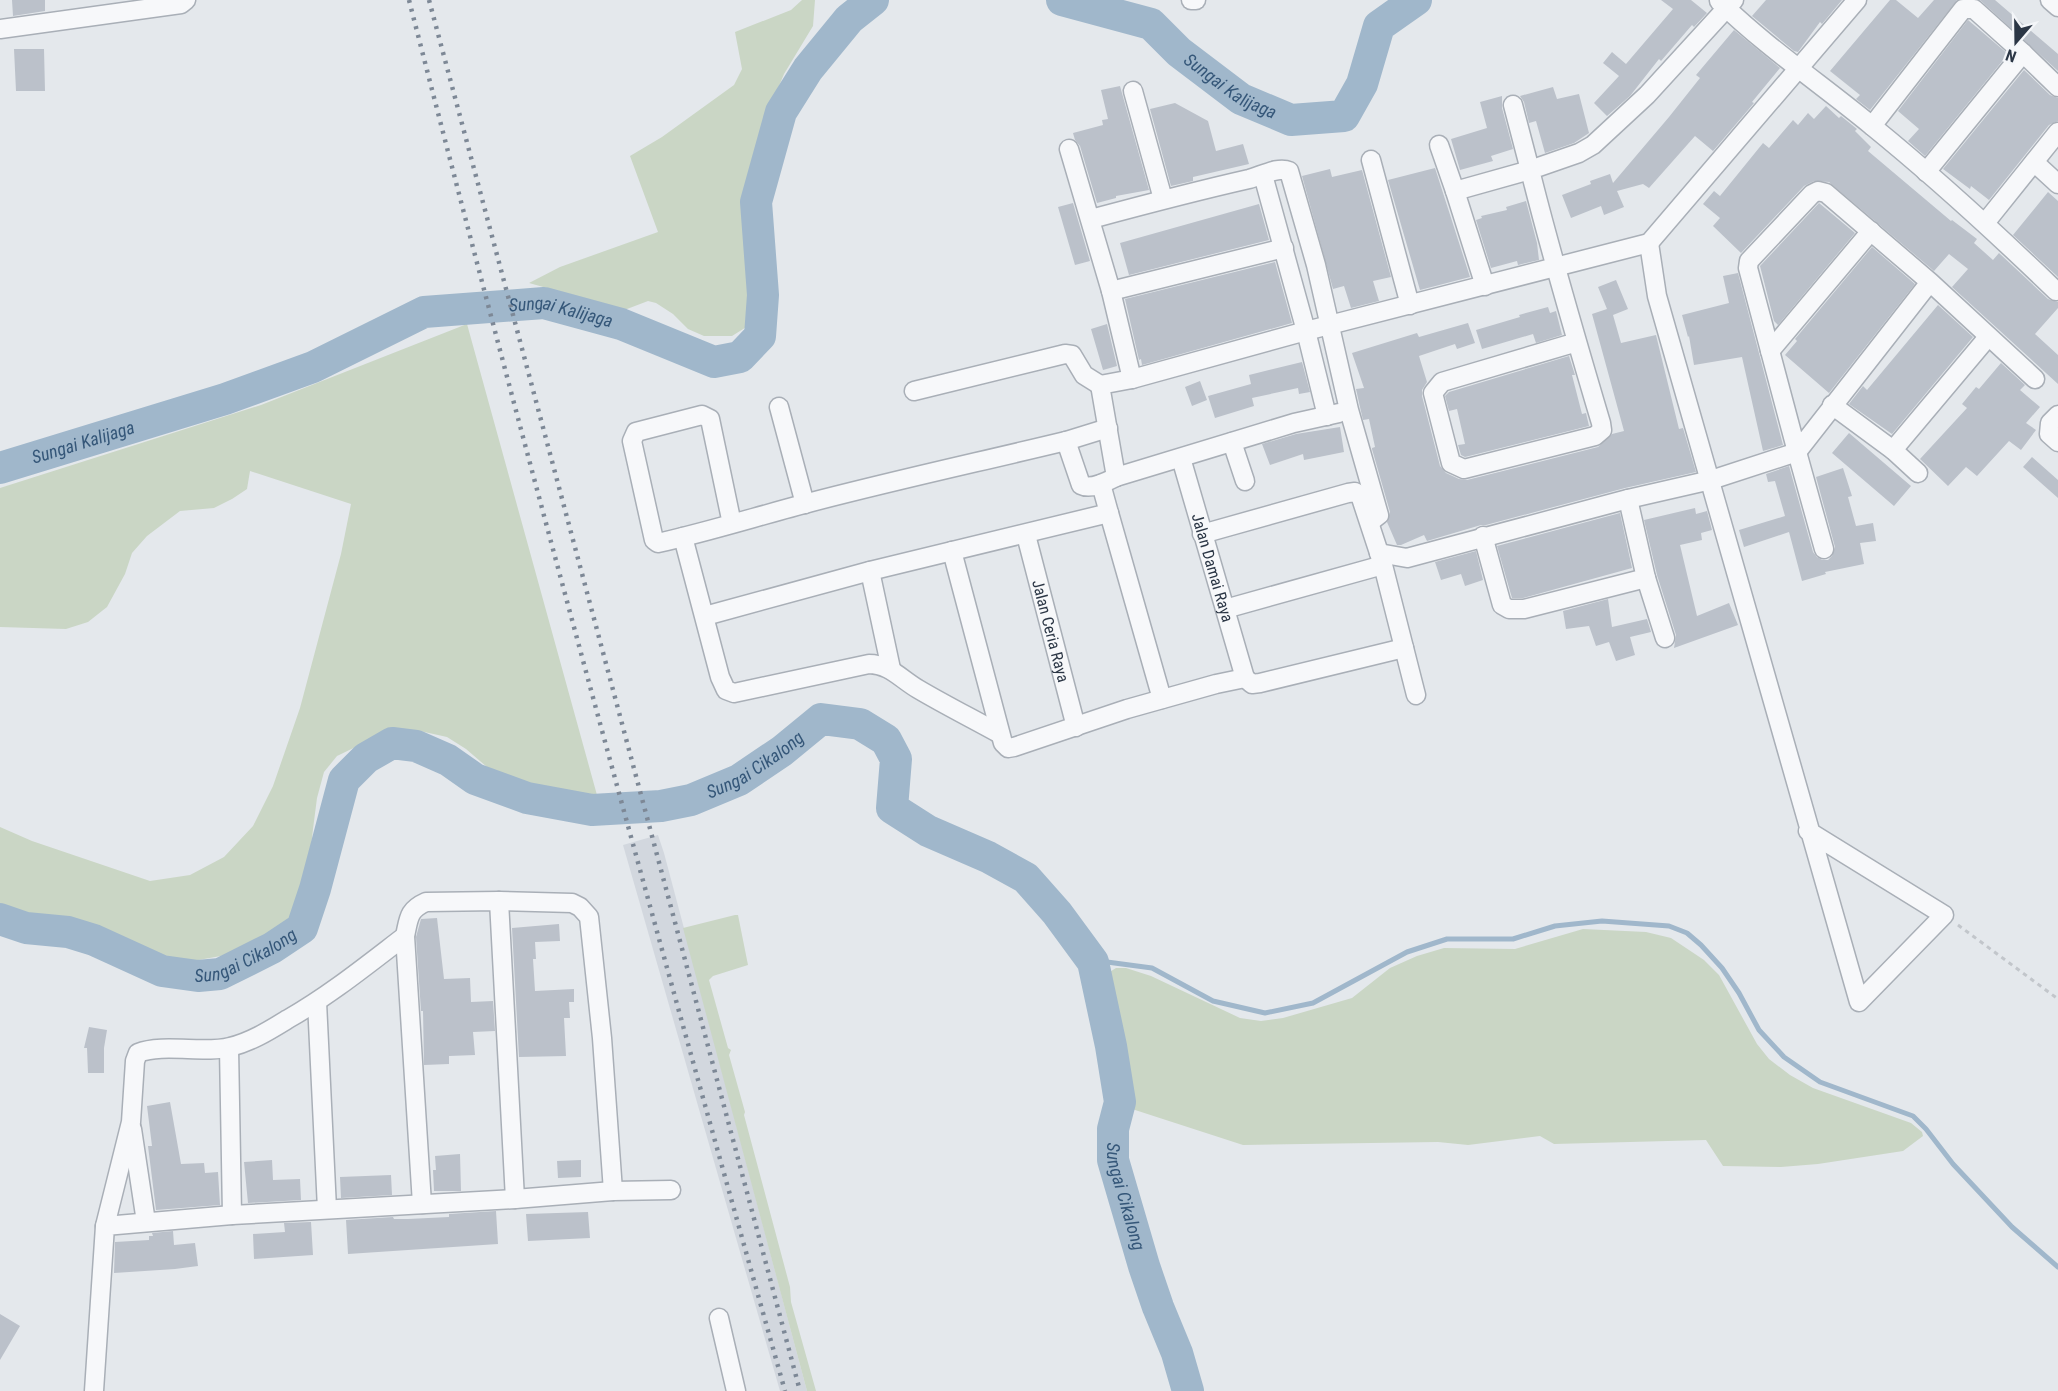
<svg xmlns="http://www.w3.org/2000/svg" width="2058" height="1391" font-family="'Roboto Condensed',sans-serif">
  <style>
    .built { fill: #d2d7de }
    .green { fill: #cad6c5 }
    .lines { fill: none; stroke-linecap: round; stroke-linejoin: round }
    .stream { stroke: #a0b7cb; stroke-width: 5 }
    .river { stroke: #a0b7cb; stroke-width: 32 }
    .building { fill: #bbc1ca }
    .minor-casing { stroke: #a9afb7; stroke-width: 21 }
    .path { stroke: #c2c6cb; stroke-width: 3; stroke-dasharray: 4.5 4.5; stroke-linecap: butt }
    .minor { stroke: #f7f8fa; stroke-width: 18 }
    .rail { stroke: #7d8896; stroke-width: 4.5; stroke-dasharray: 3 6; stroke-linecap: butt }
    .labels { text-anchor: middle; stroke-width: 6; stroke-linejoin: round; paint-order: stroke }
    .street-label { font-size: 16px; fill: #2b3645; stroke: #f4f6f9 }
    .water-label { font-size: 18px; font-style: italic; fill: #355779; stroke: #f4f6f9 }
  </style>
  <rect width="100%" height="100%" fill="#e4e8ec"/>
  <!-- built -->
  <path class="built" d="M658 835 664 853 807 1391H780L623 845Z"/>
  <!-- green -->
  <path class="green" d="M802 0H815L813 26 784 74 766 117 755 154 750 211V259L755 306 748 326 732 336H704L688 329 673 314 656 303 648 301 627 309 607 310 591 307 554 290 529 283 560 267 658 232 630 156 662 137 734 85 742 69 735 32 791 10Z
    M467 324 600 806 579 804 547 796 494 773 466 749 447 737 420 731 396 734 370 740 337 756 324 772 317 798 313 829 309 865 308 902 294 918 265 941 232 954 176 964 85 927 62 923 32 921 0 908V827L32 841 150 881 190 875 224 857 253 826 273 786 300 708 341 554 351 504 250 471 247 489 232 499 214 508 180 511 147 536 132 553 125 574 107 607 88 622 66 629 0 627V488L261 405Z
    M735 915H738L748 965 713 976 709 980 728 1048 731 1050 729 1055 745 1112 744 1115 790 1287 791 1302 816 1391H807L683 928Z
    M1583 929 1646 932 1671 938 1704 960 1719 975 1757 1044 1769 1059 1790 1075 1813 1088 1911 1123 1922 1132 1923 1136 1903 1151 1818 1164 1781 1167 1723 1166 1706 1140 1554 1144 1540 1136 1468 1145 1438 1142 1243 1145 1132 1109 1124 1063 1112 1018 1105 975 1116 968H1126L1151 976 1240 1018 1261 1021 1283 1018 1352 998 1390 968 1417 956 1444 948 1515 949Z"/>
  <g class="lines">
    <!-- stream -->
    <path class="stream" d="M1093 962H1107L1152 968 1213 1001 1265 1013 1313 1003 1407 952 1447 939H1513L1555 926 1602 921 1669 926 1687 933 1701 945 1722 968 1739 993 1759 1030 1784 1057 1820 1082 1913 1116 1926 1129 1953 1164 2012 1227 2058 1267"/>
    <!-- river -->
    <g class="river">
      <path id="s1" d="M1062 0 1151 24 1179 52 1241 99 1291 120 1344 116 1362 84 1379 26 1416 0"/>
      <path id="s2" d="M0 468 225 399 313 367 424 312 544 303 621 324 714 362 740 357 760 336 763 295 756 202 781 112 808 69 849 19 873 0"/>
      <path id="s3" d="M0 919 26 928 68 932 94 940 162 971 198 976 220 974 272 948 302 928 315 889 344 780 366 758 392 743 416 746 448 760 475 779 527 798 592 810 661 806 691 800 739 780 782 751 821 719 860 724 886 740 896 759 892 808 928 831 988 857 1026 878 1057 913 1093 962 1111 1046 1120 1102 1113 1129V1160L1144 1266 1158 1307 1177 1353 1188 1391"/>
    </g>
  </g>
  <!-- building -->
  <path class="building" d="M12 0H45V11L13 16Z
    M1661 0H1691L1707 13 1694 27 1692 25 1661 61 1659 59 1630 96 1607 116 1594 103 1619 76 1603 63 1612 52 1626 64 1673 9Z
    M1766 0H1842L1822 24 1820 22 1798 52 1794 51 1752 16Z
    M1890 0H1896L1918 18 1934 0H1957L1870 110 1856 99 1860 95 1830 71Z
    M1980 0H1995L2058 54V71Z
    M1968 20 2008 54 1925 156 1908 141 1919 129 1898 111Z
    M1734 30 1780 68 1752 102 1754 103 1713 151 1695 136 1649 188 1643 184 1617 191 1624 207 1604 215 1601 206 1571 218 1562 195 1591 184 1590 181 1610 174 1613 183 1669 117 1700 78 1696 75Z
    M14 49H44L45 91H16Z
    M2024 70 2050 95 2058 98V121L2049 125 1989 200 1971 186 1970 189 1943 169Z
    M1120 86 1149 190 1116 196V198L1097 203 1080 146 1075 140 1073 133 1103 125 1102 120 1108 119 1101 90Z
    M1553 87 1557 99 1579 94 1589 133 1574 143 1545 153 1536 121 1529 123 1524 102 1520 96Z
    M1502 96V108L1513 149 1491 156 1493 161 1460 170 1451 139 1487 128 1480 102Z
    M1175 103 1208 121 1216 151 1243 144 1249 164 1193 177V181L1171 186 1150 109Z
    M1826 106 1839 118 1841 116 1857 129 1855 131 1871 147 1868 151 1951 221 1952 220 1977 239 1974 243 1993 260 1999 253 2048 299 2058 302V308L2035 334 2058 355V384L1952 287 1968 269 1949 254 1934 271 1829 182 1814 181 1804 186 1741 253 1713 226 1720 218 1703 204 1714 191 1720 196 1763 143 1769 148 1793 120 1798 125 1808 113 1814 119Z
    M1435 168 1470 277 1420 290 1388 180Z
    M1330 169 1332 177 1362 170 1391 277 1373 281 1379 301 1351 308 1344 286 1333 289 1302 176Z
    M2048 192 2058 201V277L2013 235Z
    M1526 201 1537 243 1539 260 1518 265 1517 261 1491 268 1476 220 1482 218 1481 216 1507 210 1506 207Z
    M1073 203 1090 261 1075 265 1058 207Z
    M1819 203 1855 233 1778 325 1774 321 1760 266Z
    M1259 204 1269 240 1129 275 1120 243Z
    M1872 247 1915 284 1829 393 1785 355 1797 341 1795 339Z
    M1275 262 1292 323 1142 365 1141 359 1139 360 1125 299Z
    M1738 273 1783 445 1763 451 1742 357 1694 365 1689 336 1688 337 1682 315 1729 303 1723 276Z
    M1616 280 1628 309 1613 315 1621 343 1656 335 1679 429 1683 428 1696 472 1625 488 1486 525H1481L1427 541 1424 535 1401 545H1397L1387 522 1390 512 1372 449V448L1375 447 1369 419 1363 420 1360 407 1356 389 1364 388 1352 353 1417 333 1419 337 1468 323 1475 343 1457 349 1455 344 1419 356 1427 382 1422 390V396L1440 466 1446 473 1459 479 1467 480 1598 447 1612 434 1624 431 1592 314 1607 309 1598 287Z
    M1938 305 1973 337 1892 434 1849 404 1863 386 1867 390Z
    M1548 307 1550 313 1556 311 1562 335 1536 343 1533 334 1482 349 1476 330 1520 317 1519 315Z
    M1107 324 1117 366 1103 370 1091 329Z
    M1569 356 1575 375H1572L1582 414 1586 413 1589 426 1465 457 1461 455 1458 445 1465 444 1457 409 1449 411 1445 396 1449 392Z
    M1302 362 1310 392 1299 394 1298 388 1252 398 1254 406 1215 418 1208 396 1251 384 1249 375Z
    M2001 363 2025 385 2020 390 2040 407 2026 423 2036 430 2021 450 2009 441 1977 476 1966 467 1948 486 1920 459 1967 408 1962 404 1976 387 1979 389Z
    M1200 381 1207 400 1192 406 1185 387Z
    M1340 427 1344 452 1304 460 1303 454 1270 465 1262 444 1296 434Z
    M1849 433 1911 486 1894 506 1832 453Z
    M2032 457 2058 480V498L2023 467Z
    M1789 466 1813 552 1817 557 1822 560H1828L1832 556 1835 547 1816 477 1843 468 1852 496 1848 497 1856 526 1873 523 1876 541 1860 543 1864 564 1825 572 1826 574 1802 581 1789 532 1744 547 1739 530 1785 516 1775 481 1768 482 1766 474Z
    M1695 508 1696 514 1707 511 1712 530 1701 533 1702 540 1680 545 1697 616 1729 603 1738 625 1674 648 1676 635 1657 575 1644 520Z
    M1620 513 1632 568 1523 598H1512L1497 546Z
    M1476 551 1483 580 1465 586 1461 574 1441 580 1435 562Z
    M1608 599 1612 627 1647 619 1651 632 1630 637 1635 655 1616 661 1609 642 1596 646 1589 626 1566 629 1563 611Z
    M437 918 444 979 470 978 471 1002 493 1001 495 1031 473 1032 475 1055 449 1056V1064L424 1065 423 1011H421L416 937 421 919Z
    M559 924 560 941 535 942 536 959H533L535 991 574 989V1002H569L570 1018H564L566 1056 519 1057 512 928Z
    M89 1027 107 1030 104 1048V1073H88L87 1048H84Z
    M170 1102 181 1164 204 1163 205 1173 218 1172 220 1205 156 1210 148 1146H152L147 1106Z
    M460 1154 461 1191H434L433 1170H436L435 1156Z
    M272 1160 273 1180 300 1179 301 1200 248 1203 244 1162Z
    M581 1160V1177L558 1178 557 1161Z
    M391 1175 392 1195 341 1198 340 1177Z
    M496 1211 498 1244 348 1254 346 1220 393 1217 394 1219H408L449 1217V1214Z
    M588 1212 590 1238 528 1241 526 1214Z
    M311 1222 313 1255 254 1259 253 1234 285 1232 284 1223Z
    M173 1231 174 1245 195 1243 198 1266 175 1269 114 1273 115 1242 149 1240V1236H153L152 1233Z
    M0 1314 20 1326 0 1360Z"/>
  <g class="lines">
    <defs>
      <g id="minor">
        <path d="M1191 0H1196"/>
        <path d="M2050 0 2058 7"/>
        <path d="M1719 1C1766 47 1821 84 1872 126 1936 178 1997 234 2056 291"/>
        <path d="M0 29 181 4 186 0"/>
        <path d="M1133 91 1163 199"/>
        <path d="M1872 126 1963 9H1974L2023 53"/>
        <path d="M1439 145 1455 191"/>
        <path d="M1069 149 1111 291 1132 379"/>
        <path d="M1371 160 1410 305"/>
        <path d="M2034 162 2058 184"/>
        <path d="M1926 172 2023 53 2058 87"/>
        <path d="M1263 175 1306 331 1327 416"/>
        <path d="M1091 219C1143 205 1196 191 1249 179 1261 176 1278 166 1289 171L1316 265 1349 410 1379 515 1370 522"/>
        <path d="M1985 223 2058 132"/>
        <path d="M1649 243 1657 296 1859 1002 1944 915 1808 831"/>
        <path d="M1930 282 1797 452 1748 268 1749 261 1812 194 1818 191 1826 193 1930 282 2035 379"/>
        <path d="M1485 286 1455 191 1530 170 1513 105"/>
        <path d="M1111 291 1284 248"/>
        <path d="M1577 342 1442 382 1433 393 1451 463 1464 469 1595 436 1602 430 1601 423C1576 339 1551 255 1530 170L1579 153 1593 145 1647 95 1734 0"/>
        <path d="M1770 351 1871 231"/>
        <path d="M914 391 1065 354 1072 355 1084 375 1100 385"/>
        <path d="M1832 405 1893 450 1918 473"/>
        <path d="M779 407 805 504"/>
        <path d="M2058 415 2050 423 2049 434 2058 442"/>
        <path d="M1066 441 1081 485C1091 490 1106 482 1116 477L1100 385 1132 379 1306 331 1649 243 1857 0"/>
        <path d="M1232 442 1245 481"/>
        <path d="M1893 450 1988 337"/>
        <path id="s4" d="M1181 458 1245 678"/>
        <path d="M1116 477 1294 423 1339 413"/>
        <path d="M1628 499 1646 578 1665 638"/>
        <path d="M1109 513 1162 699"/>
        <path d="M732 524 710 419 702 415 636 432 632 441 654 540 658 543C707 532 755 517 804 504 891 481 979 462 1066 441L1108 428"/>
        <path d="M1202 534 1348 493 1355 492 1360 495 1383 565 1416 695"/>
        <path id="s5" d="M1026 535 1076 727"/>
        <path d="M1483 536 1502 605 1509 609H1524L1646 578"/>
        <path d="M683 537 720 677 726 690 734 693 869 664C889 664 901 679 918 689 945 705 973 719 1000 734"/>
        <path d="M952 551 1003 743 1008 748 1014 747 1127 709 1216 684 1245 678"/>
        <path d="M1379 553 1407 558 1628 499 1711 480 1797 452 1824 549"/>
        <path d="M870 571 891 669"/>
        <path d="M1225 609 1383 565"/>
        <path d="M705 616 870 571 1109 513 1101 484"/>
        <path d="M1245 678 1252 684 1260 683 1404 648"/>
        <path d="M499 901 515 1199"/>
        <path d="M405 936 422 1204"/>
        <path d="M317 1002 327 1209"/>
        <path d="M229 1048 232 1215"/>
        <path d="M132 1129 146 1222"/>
        <path d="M105 1226 131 1122 135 1061 138 1053C163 1043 205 1054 230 1047 251 1042 270 1030 288 1019 330 995 367 965 405 936 409 918 408 910 426 902L499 901 572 903 580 907 589 917 602 1038 613 1191"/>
        <path d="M719 1318 736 1391"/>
        <path d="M94 1391 105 1226 232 1215 515 1199 613 1191 671 1190"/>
      </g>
    </defs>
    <!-- minor casing -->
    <use href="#minor" class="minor-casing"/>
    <!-- path -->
    <path class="path" d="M1958 925 2058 999"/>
    <!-- minor -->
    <use href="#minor" class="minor"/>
    <!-- rail -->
    <path class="rail" d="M409 0C528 466 655 929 785 1391
      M429 0 800 1391"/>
  </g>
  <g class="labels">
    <!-- street labels -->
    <g class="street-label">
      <text dy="6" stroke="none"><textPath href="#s4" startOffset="114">Jalan Damai Raya</textPath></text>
      <text dy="6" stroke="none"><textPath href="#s5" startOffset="99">Jalan Ceria Raya</textPath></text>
    </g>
    <!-- water labels -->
    <g class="water-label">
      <text dy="6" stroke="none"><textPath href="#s1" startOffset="194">Sungai Kalijaga</textPath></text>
      <text dy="6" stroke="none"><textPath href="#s2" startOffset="591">Sungai Kalijaga</textPath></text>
      <text dy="6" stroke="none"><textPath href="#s2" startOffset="87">Sungai Kalijaga</textPath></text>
      <text dy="6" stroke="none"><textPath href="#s3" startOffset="926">Sungai Cikalong</textPath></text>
      <text dy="6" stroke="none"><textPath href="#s3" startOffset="260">Sungai Cikalong</textPath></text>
      <text dy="6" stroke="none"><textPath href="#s3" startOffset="1646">Sungai Cikalong</textPath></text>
    </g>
  </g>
  <!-- north arrow -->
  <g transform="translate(2016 42) rotate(200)" stroke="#f4f6f9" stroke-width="4.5" paint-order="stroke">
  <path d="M0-4.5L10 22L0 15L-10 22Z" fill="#2b3645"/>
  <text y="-9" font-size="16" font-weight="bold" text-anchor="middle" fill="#2b3645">N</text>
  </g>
</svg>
